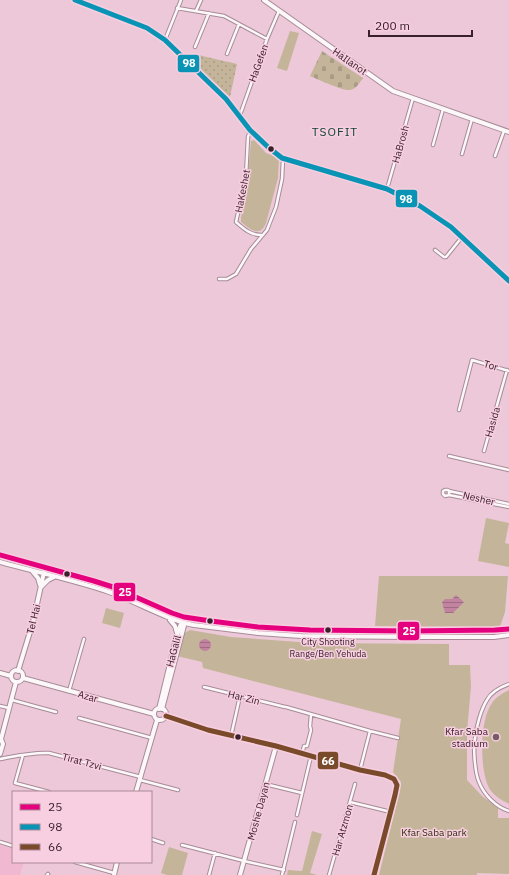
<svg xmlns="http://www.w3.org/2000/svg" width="509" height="875" font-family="'IBM Plex Sans',sans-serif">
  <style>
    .built { fill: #f1b8d1 }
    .grass { fill: url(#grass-dots) }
    .cemetery { fill: url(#cemetery-stones) }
    .park { fill: #c4b59a }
    .water { fill: url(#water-rules) }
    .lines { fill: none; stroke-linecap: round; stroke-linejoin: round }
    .street-casing { stroke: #a78c98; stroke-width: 4.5 }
    .secondary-casing { stroke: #a78c98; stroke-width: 6 }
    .street { stroke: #fcf7f9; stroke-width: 2.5 }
    .secondary { stroke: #fcf7f9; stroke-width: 4 }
    .bus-1-casing { stroke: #f8cfe0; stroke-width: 8 }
    .bus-2-casing { stroke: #f8cfe0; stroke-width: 8 }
    .bus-3-casing { stroke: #f8cfe0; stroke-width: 8 }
    .bus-1 { stroke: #e5007d; stroke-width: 5 }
    .bus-2 { stroke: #0994b6; stroke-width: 5 }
    .bus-3 { stroke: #7a4b2a; stroke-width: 5 }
    .bus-dot { fill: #39202b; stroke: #f8cfe0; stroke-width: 1.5 }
    .poi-dot { fill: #785b68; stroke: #f8cfe0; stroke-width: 1.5 }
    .labels { text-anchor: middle; stroke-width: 3; stroke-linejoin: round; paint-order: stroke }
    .bus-label { font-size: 9px; fill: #39202b; stroke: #f8cfe0 }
    .street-label { font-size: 10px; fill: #39202b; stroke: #f8cfe0 }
    .poi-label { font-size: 10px; fill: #39202b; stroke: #f8cfe0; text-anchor: end }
    .park-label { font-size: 10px; fill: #2e2f0b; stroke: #f8cfe0 }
    .quarter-label { font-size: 12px; letter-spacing: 1px; fill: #0c4133; stroke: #f8cfe0 }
    .line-badge { stroke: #f8cfe0; stroke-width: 1.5 }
    .badge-label { font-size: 11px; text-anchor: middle; font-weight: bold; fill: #fff }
  </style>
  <defs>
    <pattern id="grass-dots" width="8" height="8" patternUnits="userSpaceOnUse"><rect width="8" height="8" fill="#c4b59a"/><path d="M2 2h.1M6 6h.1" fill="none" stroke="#a99b85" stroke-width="1.8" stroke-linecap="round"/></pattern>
    <pattern id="cemetery-stones" width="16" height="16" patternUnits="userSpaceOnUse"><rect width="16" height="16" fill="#c4b59a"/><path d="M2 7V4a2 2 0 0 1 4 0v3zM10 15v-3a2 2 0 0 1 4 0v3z" fill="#a99b85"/></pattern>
    <pattern id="water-rules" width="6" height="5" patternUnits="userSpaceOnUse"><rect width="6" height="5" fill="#c283a0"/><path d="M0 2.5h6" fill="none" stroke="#9f6b83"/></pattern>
  </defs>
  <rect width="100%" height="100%" fill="#edc8d8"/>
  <!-- built -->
  <path class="built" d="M0 845 13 849V862H24L20 875H0Z"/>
  <!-- grass -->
  <path class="grass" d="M194 54 237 64 230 97 187 59Z"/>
  <!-- cemetery -->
  <path class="cemetery" d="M322 51 363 78C359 83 356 90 349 90 343 91 317 79 310 76Z"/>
  <!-- park -->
  <path class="park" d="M290 31 299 33 287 71 277 68Z
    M254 140 266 153 279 158 278 178 266 223C260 238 250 229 241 222V218L248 173 251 141Z
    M486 518 509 523 505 543 509 544V567L478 561Z
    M379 576H508L505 612 500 627 375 626Z
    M106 608 124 613 120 628 102 623Z
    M190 630 231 637 313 643 449 644V665H470L471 686 467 732V780L482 796 498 808V818H509V874L477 873V875H379L400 790 401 782 393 772 401 719 203 668 202 662 177 656 183 634Z
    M509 690V804C503 801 496 797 491 791 479 775 479 720 492 703 496 697 503 693 509 690Z
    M312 831 322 834 310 873 317 875H287L288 870 302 871Z
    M169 847 188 853 182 875H167L161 873Z"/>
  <!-- water -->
  <path class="water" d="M456 595 464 602 453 613H445L442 602 445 599H452Z
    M199 645a6 6 0 1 1 12 0a6 6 0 1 1-12 0Z"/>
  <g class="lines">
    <defs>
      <path id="street" d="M75 0 147 28 165 40 226 99 250 130 268 147 282 158 387 189 420 206 451 227 509 281
        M177 8 224 16 267 39
        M196 11 201 0
        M165 40 181 0
        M195 47 209 13
        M227 54 239 24
        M240 115 267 39 279 11
        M250 131 248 137 246 176 236 222C243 228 250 235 261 235
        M433 145 443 109
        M462 154 472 119
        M495 156 504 131
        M387 189 413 98
        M435 250 444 257H446L462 237
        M219 279H227L236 274 251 249 267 230 276 207 282 179 283 159
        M459 410 472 360 509 371
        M484 451 507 370
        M449 456 509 470
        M449 491 509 504
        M449 495V491L448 490H445L443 491V494L445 496 449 495 509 507
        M509 684C501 687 491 692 487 700 481 709 476 728 475 739 473 749 475 773 479 782 484 795 496 807 509 811
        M204 687 285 707
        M69 691 84 639
        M12 700 56 712
        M0 706 9 708
        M286 707 370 731
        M79 718 152 738
        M231 736 240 696
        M276 746 360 770 385 775 394 779 397 785 395 795 374 875
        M302 754 304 746H307L311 730 310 726 311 715
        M23 755 15 783 49 792
        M0 759C16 756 32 752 49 753L141 777
        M360 770 370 731 398 738
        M140 780 178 790
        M265 784 302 793
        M350 802 391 812
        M297 815 311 756
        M151 839 163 843
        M0 842 13 846
        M182 845 244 861 284 870
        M75 862 114 873
        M47 875 48 874
        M209 875 215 853
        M282 875 295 822
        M329 875 355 784"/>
      <path id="secondary" d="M264 0 393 91 509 132
        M0 555 94 581 113 587 172 613 184 617 211 621 258 627 310 630 410 631 495 630 509 629
        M0 562C36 572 74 580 109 592 138 602 164 619 194 625L258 633 301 636 411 637H494L509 635
        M33 572 38 578 40 585
        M41 587 48 580 54 577
        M170 620 175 626 177 633
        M11 676a6 6 0 1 1 12 0a6 6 0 1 1-12 0Z
        M18 671 33 622 44 572
        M0 673 11 676
        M23 678 154 714
        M154 714a6 6 0 1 1 12 0a6 6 0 1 1-12 0Z
        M159 709 177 635 182 621
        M162 709 185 622
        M166 716 208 730 276 746 240 875
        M0 754 3 744 1 739 16 682
        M136 792 157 720
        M114 875 117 862"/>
    </defs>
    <!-- street casing -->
    <use href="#street" class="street-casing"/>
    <!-- secondary casing -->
    <use href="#secondary" class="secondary-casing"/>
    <!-- street -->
    <use href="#street" class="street"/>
    <!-- secondary -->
    <use href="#secondary" class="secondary"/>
    <defs>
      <path id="bus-1" d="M0 555 94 581 113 587 172 613 184 617 211 621 258 627 310 630 410 631 495 630 509 629"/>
      <path id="bus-2" d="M75 0 147 28 165 40 226 99 250 130 268 147 282 158 387 189 420 206 451 227 509 281"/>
      <path id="bus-3" d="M166 716 208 730 276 746 360 770 385 775 394 779 397 785 395 795 374 875"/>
    </defs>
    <!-- bus-1 casing -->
    <use href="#bus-1" class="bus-1-casing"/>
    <!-- bus-2 casing -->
    <use href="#bus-2" class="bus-2-casing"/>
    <!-- bus-3 casing -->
    <use href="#bus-3" class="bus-3-casing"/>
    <!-- bus-1 -->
    <use href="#bus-1" class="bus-1"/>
    <!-- bus-2 -->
    <use href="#bus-2" class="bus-2"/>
    <!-- bus-3 -->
    <use href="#bus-3" class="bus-3"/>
  </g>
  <!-- markers -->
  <g class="bus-dot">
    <circle cx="271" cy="149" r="3.5"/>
    <circle cx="67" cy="574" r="3.5"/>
    <circle cx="210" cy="621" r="3.5"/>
    <circle cx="328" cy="630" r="3.5"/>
    <circle cx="238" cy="737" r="3.5"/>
  </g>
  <circle class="poi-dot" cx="496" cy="737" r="4"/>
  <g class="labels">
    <!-- bus labels -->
    <g class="bus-label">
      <text x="328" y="645">City Shooting<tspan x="328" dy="12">Range/Ben Yehuda</tspan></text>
    </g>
    <!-- street labels -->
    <g class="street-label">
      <text transform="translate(350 61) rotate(35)" y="4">HaIlanot</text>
      <text transform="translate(258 63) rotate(-70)" y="4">HaGefen</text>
      <text transform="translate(400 144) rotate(-74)" y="4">HaBrosh</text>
      <text transform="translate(242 191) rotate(-79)" y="4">HaKeshet</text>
      <text transform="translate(491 365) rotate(16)" y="4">Tor</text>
      <text transform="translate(492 422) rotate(-74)" y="4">Hasida</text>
      <text transform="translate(479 498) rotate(13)" y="4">Nesher</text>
      <text transform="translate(33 619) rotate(-76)" y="4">Tel Hai</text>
      <text transform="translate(173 651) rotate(-75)" y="4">HaGalil</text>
      <text transform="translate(88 696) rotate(16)" y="4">Azar</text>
      <text transform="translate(244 697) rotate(14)" y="4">Har Zin</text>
      <text transform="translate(82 761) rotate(15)" y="4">Tirat Tzvi</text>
      <text transform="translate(258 811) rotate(-75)" y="4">Moshe Dayan</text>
      <text transform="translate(342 830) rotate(-74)" y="4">Har Atzmon</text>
    </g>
    <!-- poi labels -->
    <g class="poi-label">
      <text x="488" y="735">Kfar Saba<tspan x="488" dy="12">stadium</tspan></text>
    </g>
    <!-- park labels -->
    <g class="park-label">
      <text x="434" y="836">Kfar Saba park</text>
    </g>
    <!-- quarter labels -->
    <g class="quarter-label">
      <text x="335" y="136">TSOFIT</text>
    </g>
  </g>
  <g class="line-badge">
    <rect x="177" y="54" width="23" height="19" rx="4" fill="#0994b6"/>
    <rect x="395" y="189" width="23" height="19" rx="4" fill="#0994b6"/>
    <rect x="113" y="582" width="23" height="20" rx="4" fill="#e5007d"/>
    <rect x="397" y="621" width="23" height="20" rx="4" fill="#e5007d"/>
    <rect x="317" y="751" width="22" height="19" rx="4" fill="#7a4b2a"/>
  </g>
  <g class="badge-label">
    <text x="189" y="67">98</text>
    <text x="406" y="203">98</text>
    <text x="125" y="596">25</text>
    <text x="409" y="635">25</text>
    <text x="328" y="765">66</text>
  </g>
  <!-- legend -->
  <rect x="12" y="791" width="140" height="72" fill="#f8cfe0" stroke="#ac8998"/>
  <rect x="20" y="804" width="20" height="6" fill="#e5007d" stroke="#ac8998"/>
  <text x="48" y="811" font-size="12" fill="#39202b">25</text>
  <rect x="20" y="824" width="20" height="6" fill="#0994b6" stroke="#ac8998"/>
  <text x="48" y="831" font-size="12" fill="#39202b">98</text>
  <rect x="20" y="844" width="20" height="6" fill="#7a4b2a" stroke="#ac8998"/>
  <text x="48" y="851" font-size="12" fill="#39202b">66</text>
  <!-- scale -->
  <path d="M369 30v6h103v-6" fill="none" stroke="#39202b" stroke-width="2"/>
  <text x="375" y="30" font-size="12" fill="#39202b" stroke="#f8cfe0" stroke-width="3" paint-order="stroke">200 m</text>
</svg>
